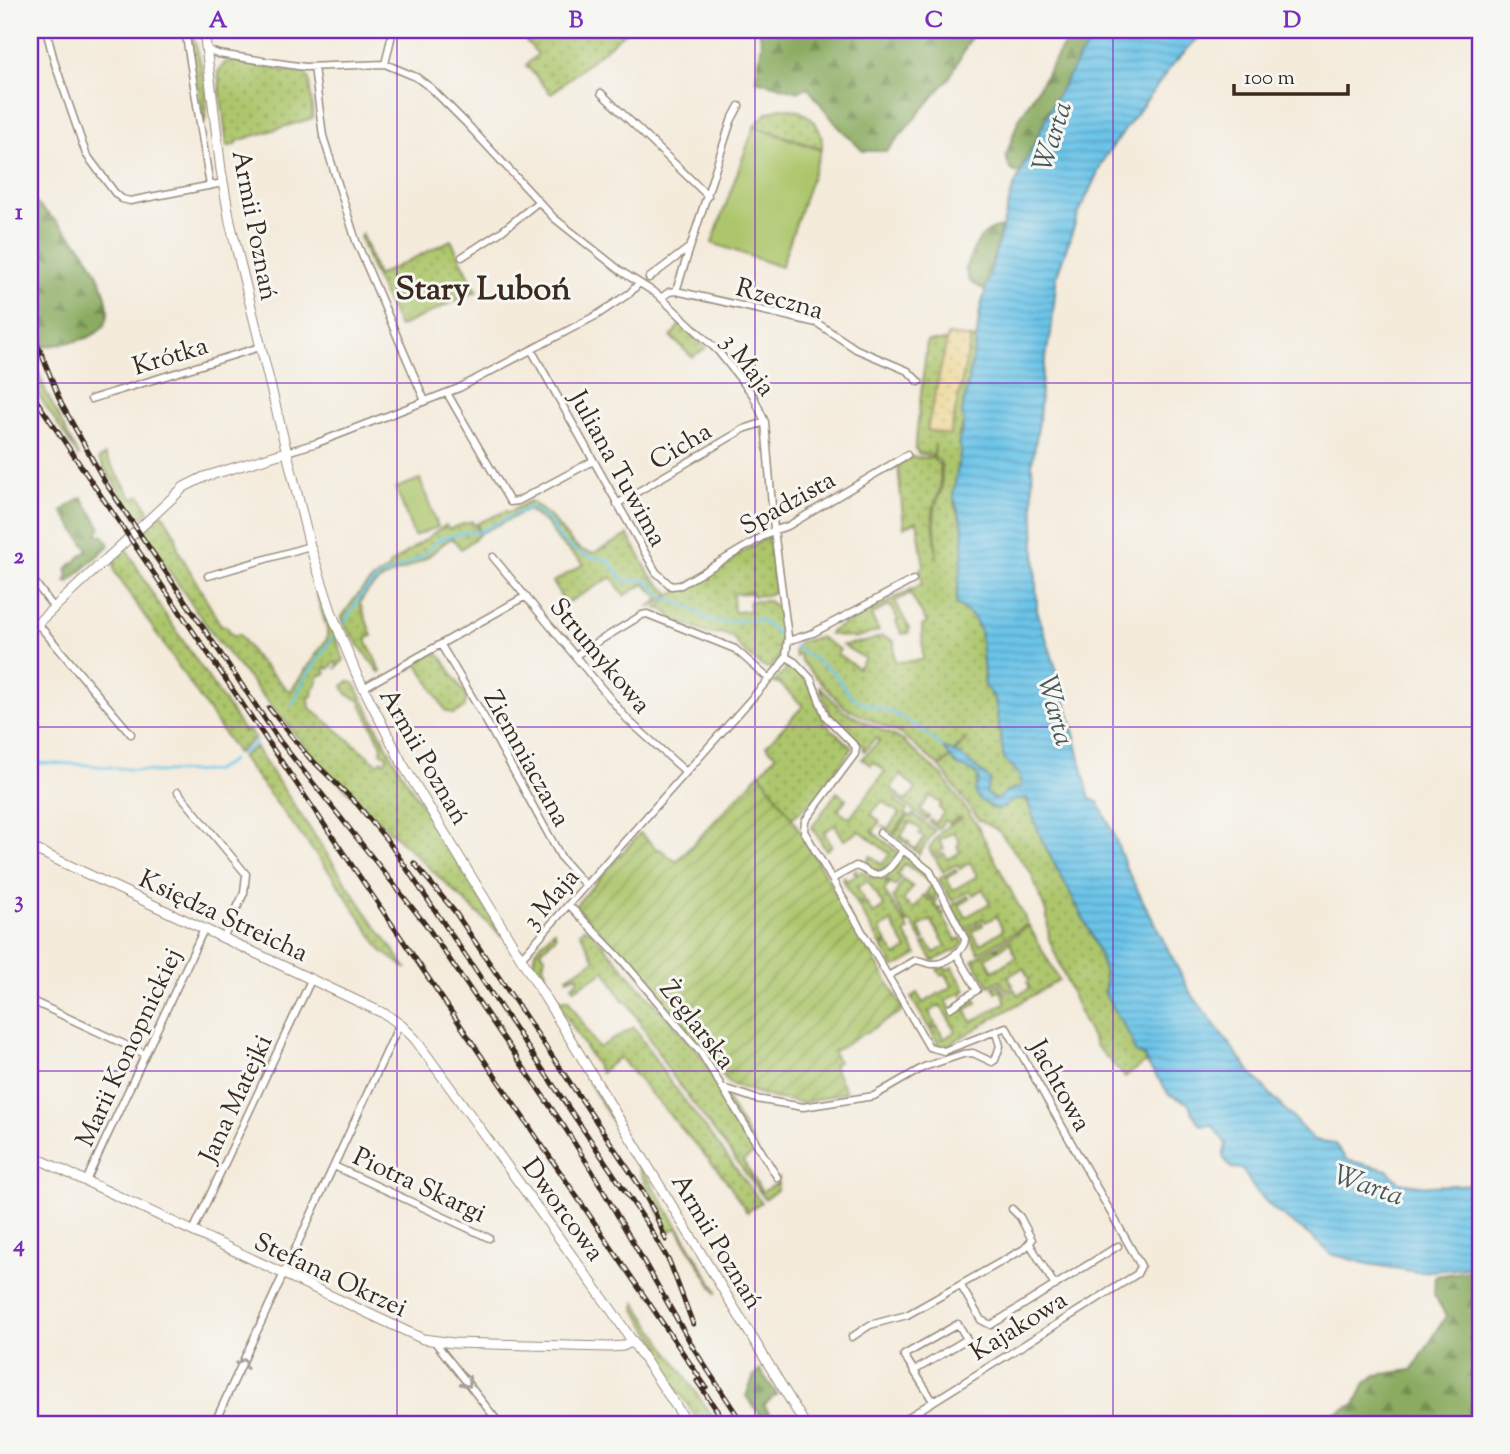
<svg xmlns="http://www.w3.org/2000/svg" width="1510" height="1454" font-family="'Sorts Mill Goudy',serif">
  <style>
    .grass { fill: url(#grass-dots); stroke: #747845; stroke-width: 2 }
    .forest { fill: url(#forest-firs); stroke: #626a3f; stroke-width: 2 }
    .sand { fill: url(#sand-dots); stroke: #94825e; stroke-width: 2 }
    .garden { fill: url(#garden-furrows); stroke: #747845; stroke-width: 2 }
    .pitch { fill: #adc66c; stroke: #747845; stroke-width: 2 }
    .water { fill: url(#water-rules); stroke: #537784; stroke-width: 2 }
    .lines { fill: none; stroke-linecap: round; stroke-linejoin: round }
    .stream { stroke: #6bc4e9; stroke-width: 2.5 }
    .street-casing { stroke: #988a7c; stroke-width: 9 }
    .secondary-casing { stroke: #988a7c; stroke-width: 11 }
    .street { stroke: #fff; stroke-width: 6 }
    .secondary { stroke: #fff; stroke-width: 9 }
    .rail-casing { stroke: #3b2a1e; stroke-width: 5 }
    .rail { stroke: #f6f6f2; stroke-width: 2.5; stroke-dasharray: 8; stroke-linecap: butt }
    .oneway { stroke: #a79f9a }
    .grid { fill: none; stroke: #7b2cbf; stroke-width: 2; stroke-opacity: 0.55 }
    .labels { text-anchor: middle; stroke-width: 6; stroke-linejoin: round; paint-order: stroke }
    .street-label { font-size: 26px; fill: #3b2a1e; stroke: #f6f6f2 }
    .water-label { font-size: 28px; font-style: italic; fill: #49585b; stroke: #f6f6f2 }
    .district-label { font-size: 33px; font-weight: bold; fill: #3b2a1e; stroke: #f6f6f2 }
    .neatline { fill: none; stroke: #7b2cbf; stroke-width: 2.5 }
    .grid-label { font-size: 23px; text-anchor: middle; font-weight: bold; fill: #7b2cbf }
  </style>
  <defs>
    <pattern id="grass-dots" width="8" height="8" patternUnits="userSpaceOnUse" patternTransform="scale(1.75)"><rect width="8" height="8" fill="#adc66c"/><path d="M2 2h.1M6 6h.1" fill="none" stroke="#8ea158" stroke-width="1.8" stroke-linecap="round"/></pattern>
    <pattern id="forest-firs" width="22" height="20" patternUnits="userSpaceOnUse" patternTransform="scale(1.75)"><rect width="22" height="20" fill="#8aab60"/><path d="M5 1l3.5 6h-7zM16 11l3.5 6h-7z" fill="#728b4f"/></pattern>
    <pattern id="sand-dots" width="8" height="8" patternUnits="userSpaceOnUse" patternTransform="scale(1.75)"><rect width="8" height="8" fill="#eeda9e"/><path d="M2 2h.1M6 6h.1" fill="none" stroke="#cdbb88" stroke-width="1.8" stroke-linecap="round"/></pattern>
    <pattern id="garden-furrows" width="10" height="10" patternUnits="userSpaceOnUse" patternTransform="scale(1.75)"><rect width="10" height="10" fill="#adc66c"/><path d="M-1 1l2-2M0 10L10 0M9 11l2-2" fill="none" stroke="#8ea158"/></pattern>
    <pattern id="water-rules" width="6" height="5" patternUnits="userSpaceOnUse" patternTransform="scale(1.75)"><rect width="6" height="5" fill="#6bc4e9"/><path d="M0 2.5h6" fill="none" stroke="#599fbc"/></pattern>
  </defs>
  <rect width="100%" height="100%" fill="#f6f6f2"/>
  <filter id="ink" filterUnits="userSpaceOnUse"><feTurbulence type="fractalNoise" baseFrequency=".0143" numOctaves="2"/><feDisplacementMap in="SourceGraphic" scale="14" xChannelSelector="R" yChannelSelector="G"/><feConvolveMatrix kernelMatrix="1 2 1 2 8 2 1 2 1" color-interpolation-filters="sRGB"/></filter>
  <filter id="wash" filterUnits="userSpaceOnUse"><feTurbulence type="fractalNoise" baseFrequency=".00686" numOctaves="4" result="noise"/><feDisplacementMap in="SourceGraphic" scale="28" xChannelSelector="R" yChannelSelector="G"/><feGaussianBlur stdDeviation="1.57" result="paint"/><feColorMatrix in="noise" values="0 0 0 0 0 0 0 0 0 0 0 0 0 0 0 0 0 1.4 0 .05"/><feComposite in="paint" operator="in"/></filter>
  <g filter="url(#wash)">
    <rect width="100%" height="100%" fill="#f4ebdb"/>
    <!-- grass -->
    <path class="grass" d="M188 30H192C199 59 212 94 204 124Z
      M516 30H628L551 94 526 65 538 54Z
      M233 61 305 74 309 79 313 118 237 141V144L227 147 218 72 225 63Z
      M780 108C805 107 824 124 822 149L754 126 767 113Z
      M362 234 377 276 451 240 477 291 399 327 371 268 360 237Z
      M680 324 706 348 692 357 671 337Z
      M971 338 977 339 962 412 964 422 959 434 961 449 955 483 954 504 963 526V549L956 603 973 617 980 629 985 686 995 699 1004 759C1014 768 1022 773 1021 787L1007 791 997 800 986 794V776L955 753 967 738 953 752 943 747 951 756 939 766 902 735 844 707 802 662 799 654 796 657 794 651 798 642 820 637 840 650 837 654 858 668 865 659 843 645 869 641 882 636 894 641 895 662 923 660 922 626 927 623 910 593 895 602 910 629 908 630 909 633 902 634 896 622 898 620 890 605 871 615 879 631 854 638 829 634 831 631 922 584 920 569 924 566 917 521 904 527 898 467 881 475 913 457 933 458 940 466V488L932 511 937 559 934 511 942 488V467L939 460 934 457 935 445 933 456 918 453 915 447 927 341H947L927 430 950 435Z
      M30 350 46 392 79 457 30 382Z
      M105 455 133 499 140 495 149 511 138 520 99 459Z
      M530 501C536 505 542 510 548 515 562 527 572 553 594 553L628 535 650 575 669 593 655 606 648 607 660 599 645 584 624 596 612 577 565 604 553 582 584 564 559 542 547 524 528 510 479 534 478 523 506 511 509 512Z
      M162 513 176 536 178 550 220 624 227 627 233 636 239 634 254 656 290 692 327 639V629L316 593 318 588 344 660 335 669 338 665 335 662 329 669 326 667 324 670 326 673 319 676 312 696 309 697 310 708 378 764 382 760 384 762 388 757 381 752 382 746 359 700 347 694 343 686 348 681 355 684 394 760 504 938 359 802 313 756 215 638 143 533 146 528Z
      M472 521 473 525 476 524 478 536 461 549 452 538C440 544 436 551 426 558 402 574 374 574 360 603L372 636 366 639 381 672H379L344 625 342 617C357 594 366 582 390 568L389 565 446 525 449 529Z
      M769 536 775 591 767 595 753 596 750 591 749 593 733 594 734 612 749 611V601H768L778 608 782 641V645H779L778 647 782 648 777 660 771 668 763 667 739 647 734 638 721 633 709 634 675 620 664 610 657 609 671 594 681 591 680 589Z
      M126 548 160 607 245 732 249 730 255 738 237 753 115 572 113 561Z
      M433 653 441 656 467 698 464 708 453 714 445 710 418 664 410 669 412 664Z
      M792 666 810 686 825 723 852 748 816 798 792 818 760 773 776 755 766 746 803 706 779 683H773L788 667Z
      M819 686 843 711 902 740 942 776 976 823 1028 924 979 953 966 931 982 922 983 925 972 932 980 944 1003 930 996 916 986 922 983 918 964 929 952 908 953 905 968 896 970 899 959 905 966 917 990 903 983 889 973 895 970 891 952 901 939 879 955 869 957 872 946 878 953 890 977 876 970 862 960 869 957 864 943 872 935 858 944 853 948 859 960 852 957 846 960 843 954 832 939 840 944 849 933 856 929 848 942 830 962 818 960 817 949 823 945 820 938 829 929 822 931 820 936 823 944 812 939 808 941 804 930 796 920 810 929 817 926 820 899 800 901 797 906 801 916 789 901 775 891 788 899 795 895 801 907 810 905 813 907 815 892 834 881 825 888 829 899 813 882 801 871 814 880 821 873 832 898 852 889 865 876 872 865 864 871 856 882 864 890 854 860 831 844 840 835 825 824 832 832 846 826 850 812 827 837 792 846 799 838 810 850 818 885 771 874 762 871 765 862 759 879 741 875 738 865 751 863 749 864 747 831 717Z
      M255 747 370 918 407 969 382 951 334 878 241 757Z
      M952 757 961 767C969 766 978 773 979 780L976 787C980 799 985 807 998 810L1013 800 1027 798C1032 813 1037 829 1044 844 1057 873 1116 964 1104 992L1131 1038 1135 1052 1144 1056 1146 1062 1125 1077 1096 1046 1083 1020 1049 939 1047 915 1031 873 998 830 979 820 940 767Z
      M913 814 935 831 919 854 910 847 911 846 916 849 925 838 919 834 921 830 910 822 901 836 910 843 908 845 894 835 908 816 911 817Z
      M906 856 928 872 939 894 933 899 926 893 932 884 905 864 897 875 901 878 895 886 886 879 902 858Z
      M856 869 857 875 861 871 872 878 880 877 889 884 884 891 909 930 905 933 917 955 894 968 882 947 888 944 896 956 907 949 891 922 880 929 887 942 881 945 858 906 866 902 873 914 884 907 868 881 857 887 864 900 857 904 842 878 844 876 847 881 856 875 854 871Z
      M903 880 913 887 903 901 914 909 924 895 933 902 938 899 934 903 938 909 943 907 939 910 941 914 946 912 942 915 956 940 961 938 963 943 960 948 933 961 923 944 927 942 934 953 946 946 931 920 918 927 925 939 922 941 911 922 907 923 893 898Z
      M1029 926 1059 980 948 1045 934 1047 938 1043 930 1030 937 1026 944 1039 956 1031 940 1005 929 1012 935 1024 929 1028 911 997 917 993 923 1003 952 986 946 974 941 976 937 969 943 965 946 970 952 967 966 990 962 993 964 997 960 993 946 1001 952 1011 974 998 977 1003 965 1010 972 1022 1006 1002 1000 990 996 992 993 987 999 984 1005 994 1014 989 1018 995 1030 988 1027 982 1030 980 1023 968 1008 976 1013 986 1006 990 1000 980 989 986 973 960 995 947 997 951 986 958 993 971 1016 957 1010 942 999 950 997 946Z
      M584 928 590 930 702 1057 757 1151 743 1161 762 1192 777 1183 775 1180 779 1178 777 1190 765 1199 669 1071 627 1001 624 1002 605 971 574 989 572 985 579 979 577 975 568 979 567 977 595 960 580 932Z
      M554 930 556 936 541 951 545 956 543 966 546 972 543 973 560 1001 568 999 598 1048 634 1027 667 1077 761 1202 747 1212 724 1177 619 1057 601 1073 533 962 535 951Z
      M584 1073 717 1291 716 1293 677 1228 668 1232 633 1157Z
      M636 1303 717 1424H700L659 1361 660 1346 635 1310Z"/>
    <!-- forest -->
    <path class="forest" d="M759 30H975L950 77 887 151H863L837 125 807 87 798 92 756 80 762 43Z
      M1073 30H1100C1066 74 1043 124 1019 174L1010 169 1006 156 1018 121Z
      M30 198C46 212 63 226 77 242 92 258 121 311 101 329 87 343 63 342 45 347L30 303Z
      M1001 227 985 291 970 281 965 269C974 249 977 232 1001 227Z
      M82 497 101 528 97 534 104 536 109 545 68 583 65 582 68 575 66 569 88 550 62 511Z
      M1480 1270V1424H1314L1355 1404 1365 1384 1376 1375 1411 1370 1415 1366 1446 1316 1434 1294 1435 1276Z
      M760 1370 777 1394 764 1405 776 1424 790 1420 792 1424H767L746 1396 754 1376Z"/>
    <!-- sand -->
    <path class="sand" d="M948 335 971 338 950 435 927 430Z"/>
    <!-- garden -->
    <path class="garden" d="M760 773 792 818 904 1010 833 1052 838 1062 833 1065 846 1092 803 1103 773 1098 730 1084 632 965 575 906 640 833 658 850 660 849 675 861 678 860Z"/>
    <!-- pitch -->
    <path class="pitch" d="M754 127 821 150 781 267 712 243Z
      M420 479 438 527 414 536 396 488Z"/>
    <!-- water -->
    <path class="water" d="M1100 30H1206L1174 63 1105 157 1078 215 1057 275 1051 333 1042 375 1039 421 1032 464 1037 610 1063 690 1090 799 1098 802 1113 832 1126 868 1190 992 1252 1074 1313 1140 1334 1143 1347 1160 1387 1170 1399 1182 1428 1186 1480 1184V1267L1418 1272 1368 1264 1331 1254 1309 1235 1273 1209 1254 1189 1242 1169 1231 1168 1223 1157 1226 1144 1212 1125 1203 1126 1197 1121 1188 1103 1168 1094C1162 1079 1150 1074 1144 1056L1135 1052 1131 1038 1104 992C1116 965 1057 872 1044 844 1037 830 1032 813 1027 798L1013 800 998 810 981 801 976 795 975 789 979 780C973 765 964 772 956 764 951 759 947 751 941 746L962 756 988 778 990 780 986 794 997 800 1007 791 1021 787C1022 773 1013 768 1004 759L995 699 985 686 980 629 973 617 956 603 963 549V526L953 494 961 449 958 444 964 422 962 412 976 343 980 310 1012 191 1054 101 1080 56Z"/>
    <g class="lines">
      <!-- stream -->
      <path class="stream" d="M479 532 531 507 549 521 561 540 576 551 586 556 608 560 624 581 646 580 667 599 691 608 710 620 719 622 759 619 780 635
        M345 622 361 595 377 579 421 557 440 539 467 532H477
        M794 646 833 672 850 695 863 703 892 712 916 726 943 747
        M292 705 304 680 333 637
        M240 754 256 742
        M30 763 77 764 157 772 215 771 232 760"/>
    </g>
  </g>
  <g filter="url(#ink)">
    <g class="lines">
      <defs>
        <path id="street" d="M46 30 55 64 86 154 115 193 122 199 130 201 223 183
          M185 30 210 186
          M208 50 218 54 305 67 385 64 416 77 431 88 466 123 554 218 622 272 657 294 718 351 753 395 765 422 774 530 788 637 786 657 777 670 521 958
          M385 64 393 30
          M314 67 323 136 356 241 425 401
          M601 93 708 196
          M462 257 502 231 538 202
          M649 278 690 247
          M676 291 731 121 739 106
          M661 298 669 292 676 291 817 323 856 349 908 371 919 382
          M532 351 656 572 671 586 681 585 772 531 788 526 907 455
          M447 393 510 502 518 501 593 461
          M91 399 260 347
          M286 452 317 443 459 388 597 315 630 293 639 283
          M617 504 744 429 765 422
          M493 557 628 720 686 772
          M30 576 54 608
          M208 576 310 546
          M37 623 131 734
          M788 641 813 633 913 580
          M441 645 484 717 562 859 586 886
          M576 655 642 615 647 614 735 649 769 679
          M786 657 795 662 811 679 826 717 856 747 855 754 805 821 804 831 929 1047 944 1051 1006 1027 1141 1266 1137 1274 910 1416 905 1420V1424
          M363 688 526 596
          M178 792 246 874 244 893 223 938
          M880 833 903 850
          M832 879 856 866C863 868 866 872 872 874 885 879 897 859 903 850L930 871 965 939C965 950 946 964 934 964 928 964 922 961 916 960L888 976
          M569 905 622 960 701 1053 777 1177
          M30 1000 145 1054
          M950 1008 977 990 956 953
          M723 1088 756 1099 803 1107 874 1096 924 1067 963 1054 973 1053 992 1062 995 1060 1000 1046 996 1033
          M334 1166 489 1238
          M86 1181 204 929
          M193 1231 311 980
          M1030 1244 1055 1286
          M961 1286 981 1320 991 1325 1118 1246
          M852 1337 870 1325 907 1315 1024 1249 1032 1240 1020 1217 1012 1209
          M434 1341 500 1424
          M914 1371 967 1339 958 1324 904 1355 933 1401
          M214 1424 400 1023"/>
        <path id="secondary" d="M204 30 221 170 230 222 310 546 332 614 356 673 402 763 805 1424
          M30 630 184 487 204 477 286 452
          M30 847 387 1015 402 1026 415 1039 612 1311 688 1424
          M30 1155 423 1339 453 1343 609 1347 623 1346 633 1341"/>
      </defs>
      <!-- street casing -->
      <use href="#street" class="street-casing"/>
      <!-- secondary casing -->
      <use href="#secondary" class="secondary-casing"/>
      <!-- street -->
      <use href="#street" class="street"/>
      <!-- secondary -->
      <use href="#secondary" class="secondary"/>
      <defs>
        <path id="rail" d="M30 325 61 403 105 482 279 740 426 925 565 1128 592 1171 694 1349 743 1424
          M30 391 706 1387
          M269 708 311 760
          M305 753 357 804 390 844 648 1225 670 1263 693 1324
          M414 863 455 912 639 1185 655 1213 666 1240
          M697 1381 726 1424"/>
      </defs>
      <!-- rail casing -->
      <use href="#rail" class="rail-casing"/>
      <!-- rail -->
      <use href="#rail" class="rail"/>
    </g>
    <!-- one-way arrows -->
    <defs><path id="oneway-chevron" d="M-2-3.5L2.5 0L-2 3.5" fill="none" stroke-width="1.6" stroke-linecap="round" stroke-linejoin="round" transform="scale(1.75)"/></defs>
    <g class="oneway">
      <use href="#oneway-chevron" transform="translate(243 1363) rotate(-65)"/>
      <use href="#oneway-chevron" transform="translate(467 1383) rotate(51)"/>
    </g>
  </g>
  <!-- grid -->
  <path class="grid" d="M397 30V1424M755 30V1424M1113 30V1424M30 383H1480M30 727H1480M30 1071H1480"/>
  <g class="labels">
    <!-- street labels -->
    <g class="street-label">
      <text transform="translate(256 225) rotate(79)" y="9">Armii Poznań</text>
      <text transform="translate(780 298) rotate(16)" y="9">Rzeczna</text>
      <text transform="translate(170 355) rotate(-17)" y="9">Krótka</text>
      <text transform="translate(749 364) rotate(53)" y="9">3 Maja</text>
      <text transform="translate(680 445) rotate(-31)" y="9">Cicha</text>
      <text transform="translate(619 468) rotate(61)" y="9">Juliana Tuwima</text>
      <text transform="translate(787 502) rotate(-29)" y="9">Spadzista</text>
      <text transform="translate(601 655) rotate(50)" y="9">Strumykowa</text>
      <text transform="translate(425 756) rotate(60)" y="9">Armii Poznań</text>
      <text transform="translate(528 758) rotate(61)" y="9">Ziemniaczana</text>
      <text transform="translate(550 898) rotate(-49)" y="9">3 Maja</text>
      <text transform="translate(224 915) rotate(25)" y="9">Księdza Streicha</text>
      <text transform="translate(698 1024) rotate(52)" y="9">Żeglarska</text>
      <text transform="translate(128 1047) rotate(-65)" y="9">Marii Konopnickiej</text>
      <text transform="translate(1061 1085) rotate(61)" y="9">Jachtowa</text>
      <text transform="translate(235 1098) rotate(-65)" y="9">Jana Matejki</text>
      <text transform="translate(420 1184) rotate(25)" y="9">Piotra Skargi</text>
      <text transform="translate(564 1209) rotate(54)" y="9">Dworcowa</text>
      <text transform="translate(718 1241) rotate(59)" y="9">Armii Poznań</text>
      <text transform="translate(331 1274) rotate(25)" y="9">Stefana Okrzei</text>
      <text transform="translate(1018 1325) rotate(-32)" y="9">Kajakowa</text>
    </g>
    <!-- water labels -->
    <g class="water-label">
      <text transform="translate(1051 136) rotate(-72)" y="10">Warta</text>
      <text transform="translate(1057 710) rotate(75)" y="10">Warta</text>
      <text transform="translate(1369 1184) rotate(19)" y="10">Warta</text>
    </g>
    <!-- district labels -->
    <g class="district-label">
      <text x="483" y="299">Stary Luboń</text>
    </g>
  </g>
  <!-- margin -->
  <rect width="1510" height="1454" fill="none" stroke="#f6f6f2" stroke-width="77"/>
  <!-- scale -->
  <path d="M1234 84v10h114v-10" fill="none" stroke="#3b2a1e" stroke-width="3.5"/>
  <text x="1244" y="84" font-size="21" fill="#3b2a1e" stroke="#f6f6f2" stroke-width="5" paint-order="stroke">100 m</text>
  <rect x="38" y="38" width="1434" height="1378" class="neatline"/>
  <g class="grid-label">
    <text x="218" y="27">A</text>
    <text x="576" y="27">B</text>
    <text x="934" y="27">C</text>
    <text x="1292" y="27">D</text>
    <text x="19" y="219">1</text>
    <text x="19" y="563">2</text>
    <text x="19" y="907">3</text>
    <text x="19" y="1251">4</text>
  </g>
</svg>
